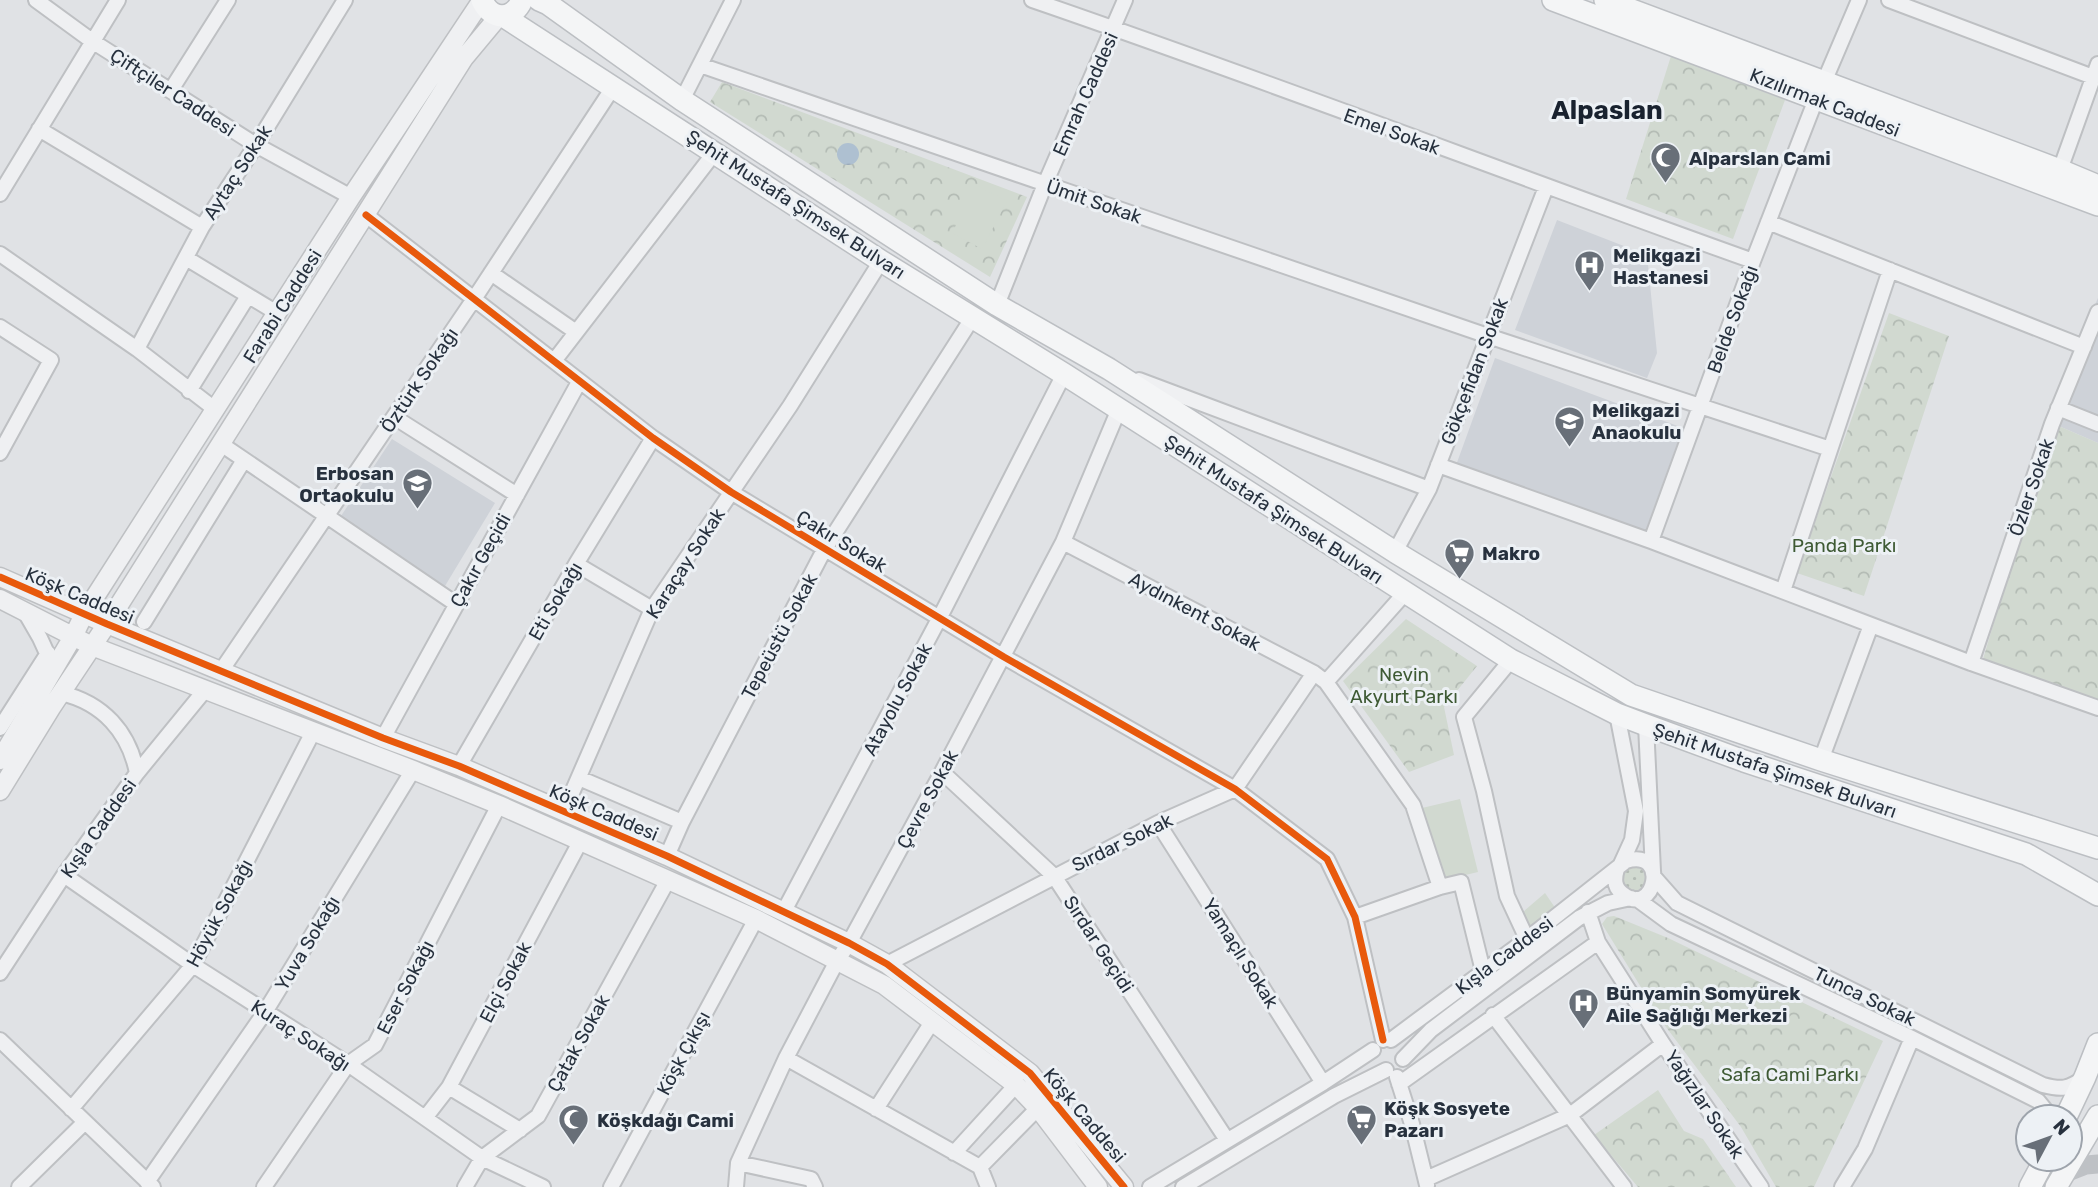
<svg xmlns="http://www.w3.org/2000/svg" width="2098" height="1187" font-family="Rubik,sans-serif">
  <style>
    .built { fill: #ced2d8 }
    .grass { fill: url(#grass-dots) }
    .park { fill: url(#park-crowns) }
    .pitch { fill: #d1d9d0 }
    .water { fill: url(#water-ripples) }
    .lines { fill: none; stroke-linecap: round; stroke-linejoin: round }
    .minor-casing { stroke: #bec0c3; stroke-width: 18 }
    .tertiary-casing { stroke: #bec0c3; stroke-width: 21 }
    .primary-casing { stroke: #bcbfc3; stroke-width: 24 }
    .minor { stroke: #eff0f2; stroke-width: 14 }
    .tertiary { stroke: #eff0f2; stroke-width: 18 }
    .secondary { stroke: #bec1c5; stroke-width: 19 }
    .primary { stroke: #f4f5f6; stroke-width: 21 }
    .cycleway-casing { stroke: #edf1f5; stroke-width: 11 }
    .cycleway { stroke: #e8590c; stroke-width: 7 }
    .labels { text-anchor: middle; stroke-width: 6; stroke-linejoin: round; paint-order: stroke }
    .street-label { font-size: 19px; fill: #27313e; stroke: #edf1f5 }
    .poi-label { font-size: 19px; font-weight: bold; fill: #27313e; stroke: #edf1f5; text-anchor: start }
    .park-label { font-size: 19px; fill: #3e5a34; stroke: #edf1f5 }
    .district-label { font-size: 26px; font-weight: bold; fill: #19222f; stroke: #edf1f5 }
  </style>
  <defs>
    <pattern id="grass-dots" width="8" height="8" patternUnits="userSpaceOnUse" patternTransform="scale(1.75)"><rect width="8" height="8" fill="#d1d9d0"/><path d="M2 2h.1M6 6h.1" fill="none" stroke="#b3bbb4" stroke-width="1.8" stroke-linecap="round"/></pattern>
    <pattern id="park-crowns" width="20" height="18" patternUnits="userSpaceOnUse" patternTransform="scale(1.75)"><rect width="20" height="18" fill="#d1d9d0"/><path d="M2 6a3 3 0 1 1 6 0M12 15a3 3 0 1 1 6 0" fill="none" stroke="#b3bbb4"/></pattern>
    <pattern id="water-ripples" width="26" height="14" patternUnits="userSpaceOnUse" patternTransform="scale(1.75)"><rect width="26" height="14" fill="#aec0d1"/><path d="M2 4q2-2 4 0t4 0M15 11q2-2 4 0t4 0" fill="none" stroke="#96a5b4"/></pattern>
  </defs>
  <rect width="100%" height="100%" fill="#e0e2e5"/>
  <!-- built -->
  <path class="built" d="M1557 220 1647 255 1657 353 1647 378 1515 330Z
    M2098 298V443L2045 420Z
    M1495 358 1683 428 1643 538 1455 468Z
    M392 439 495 503 445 586 339 519Z"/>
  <!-- grass -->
  <path class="grass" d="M1623 879a12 12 0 1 1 24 0a12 12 0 1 1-24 0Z"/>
  <!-- park -->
  <path class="park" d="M1671 56 1785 100 1733 239 1626 199Z
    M722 82 1027 197 990 277 710 102Z
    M1889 313 1949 336 1864 596 1797 573Z
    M2061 427 2098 443V700L1983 659 2031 499 2057 429Z
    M1406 619 1477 666 1444 707 1454 755 1409 772 1343 681Z
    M1614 916 1668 938 1883 1041 1814 1187H1776L1741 1127 1663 1023 1602 924 1607 917Z
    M1658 1090 1684 1131 1703 1139 1736 1187H1638L1594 1135Z"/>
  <!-- pitch -->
  <path class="pitch" d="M976 185 1007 201 982 249 952 233Z
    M1460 799 1478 872 1440 881 1422 808Z
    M1545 893 1558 912 1527 936 1516 918Z"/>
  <!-- water -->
  <path class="water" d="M837 154a11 11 0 1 1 22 0a11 11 0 1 1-22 0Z"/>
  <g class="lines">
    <defs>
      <path id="minor" d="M36 0 92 41 256 145 351 197
        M1032 0C1274 83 1512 175 1753 261
        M1889 0 2093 77
        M700 65 1488 336 1830 449
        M1824 82 1859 0
        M171 90 228 0
        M682 100 733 0
        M39 129 202 227
        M2060 170 2098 64
        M0 194 118 0
        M366 215 653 438 731 492 1004 657 1235 789 1327 859 1355 917 1383 1040
        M1768 222 2084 347
        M0 254 137 349 216 410
        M186 258 277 313
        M491 273 576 332
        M997 305 1045 184 1125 0
        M0 327 51 360 0 453
        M137 349 202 227 256 145 345 0
        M554 361 715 152
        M1139 380 1429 489
        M189 391 248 296
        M2058 408 2098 424
        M394 417 517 495
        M221 444 456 604
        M1438 465 1651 541 1971 663 2098 708
        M1651 541 1753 261 1816 99
        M1063 542 1314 673 1326 682 1413 805 1440 887
        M1395 552 1429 489 1546 187
        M576 564 652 609
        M1783 591 1890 270
        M25 612 40 638 51 662
        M144 622 244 460
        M1511 660 1464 717 1484 791 1507 896 1527 939
        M1971 663 2052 424 2098 312
        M221 671 474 299 614 86
        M1326 682 1405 593
        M61 693C103 703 129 732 137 773
        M1617 714 1636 811 1632 840 1621 864
        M1646 725 1653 871
        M0 728 48 653
        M383 738 579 382
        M1821 760 1871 625
        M459 766 576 564 653 438
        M942 772 1054 876 1227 1140
        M579 778 682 822
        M564 811 652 609 790 406 881 261
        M1158 823 1323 1083
        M667 856 682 822 824 550 973 317
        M64 875 193 965 348 1064 482 1158 543 1187
        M1654 877 1677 903 2043 1085C2062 1090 2068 1089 2084 1078
        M1637 899 1671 924 1912 1038 2038 1101 2051 1117
        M784 911 940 617 1064 374
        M1588 912 1598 942 1663 1044 1761 1187
        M1355 917 1440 887 1461 882 1483 971
        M887 964 1158 823 1235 789 1314 673
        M0 973 64 875 137 773 205 690
        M1493 1015 1624 1187
        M0 1040 153 1187
        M1391 1040 1527 939 1626 861C1671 848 1654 919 1623 894 1614 888 1614 879 1617 869
        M786 1058 980 1167 988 1187
        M1403 1059 1431 1030 1579 918 1608 903 1631 898
        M1397 1077 1412 1124 1427 1185
        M1399 1084 1598 942
        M449 1087 520 1130
        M71 1109 193 965 313 732
        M876 1109 932 1022
        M425 1118 449 1087 580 842
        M954 1153 1016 1085
        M738 1163 811 1179 815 1187
        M980 1167 1038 1108
        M1426 1179 1570 1115 1663 1044
        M147 1182 265 1012 413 770
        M19 1187 85 1122
        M264 1187 348 1064 375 1045 499 805
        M465 1187 482 1158 538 1116 668 880
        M611 1187 756 919
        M736 1187 738 1163 786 1058 837 961 849 943 942 772 1063 542 1119 409
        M1150 1187 1323 1083 1373 1050
        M1183 1187 1334 1096 1386 1070
        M1842 1187 1865 1149 1912 1038"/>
      <path id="tertiary" d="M0 577 107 624 383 738 459 766 667 856 849 943 887 964 1030 1073 1124 1187
        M0 599 92 646 413 770 499 805 756 919 884 985 1016 1085 1038 1108 1098 1187
        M0 760 74 635 84 614 351 197 482 0
        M0 791 51 708 107 624 464 58 499 16"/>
      <path id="primary" d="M482 0C491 21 513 21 522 0
        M539 0 548 4 682 100 997 305 1109 369 1395 552 1631 695 1821 760 2098 848
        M1553 0 2098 205
        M1605 0 2060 170 2098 186
        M503 16 881 261 1064 374 1511 660 1617 714 1646 725 1744 761 2026 854 2098 895
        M2066 1117 2085 1077 2098 1044
        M2030 1187 2045 1159
        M2056 1187 2098 1116"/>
    </defs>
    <!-- minor casing -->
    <use href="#minor" class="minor-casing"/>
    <!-- tertiary casing -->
    <use href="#tertiary" class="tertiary-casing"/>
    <!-- primary casing -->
    <use href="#primary" class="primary-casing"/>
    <!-- minor -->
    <use href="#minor" class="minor"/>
    <!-- tertiary -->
    <use href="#tertiary" class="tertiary"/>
    <!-- secondary -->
    <path class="secondary" d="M2063 1174 2086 1165 2098 1164"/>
    <!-- primary -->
    <use href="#primary" class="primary"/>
    <defs>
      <path id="cycleway" d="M366 215 653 438 731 492 1004 657 1235 789 1327 859 1355 917 1383 1040
        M0 577 107 624 383 738 459 766 667 856 849 943 887 964 1030 1073 1124 1187"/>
    </defs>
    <!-- cycleway casing -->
    <use href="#cycleway" class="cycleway-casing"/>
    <!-- cycleway -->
    <use href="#cycleway" class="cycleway"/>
  </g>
  <!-- icons -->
  <defs>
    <symbol id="mosque-pin" viewBox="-11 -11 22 30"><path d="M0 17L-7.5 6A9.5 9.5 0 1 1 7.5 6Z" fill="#686f78" stroke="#edf1f5"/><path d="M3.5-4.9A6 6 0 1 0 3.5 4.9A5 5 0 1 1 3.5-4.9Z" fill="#fff"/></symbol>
    <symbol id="hospital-pin" viewBox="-11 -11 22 30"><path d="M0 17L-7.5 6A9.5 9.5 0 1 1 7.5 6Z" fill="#686f78" stroke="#edf1f5"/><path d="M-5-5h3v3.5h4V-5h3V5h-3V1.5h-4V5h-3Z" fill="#fff"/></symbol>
    <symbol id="school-pin" viewBox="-11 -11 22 30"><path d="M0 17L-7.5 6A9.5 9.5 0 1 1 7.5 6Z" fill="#686f78" stroke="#edf1f5"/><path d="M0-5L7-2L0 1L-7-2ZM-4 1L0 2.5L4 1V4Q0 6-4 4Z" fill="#fff"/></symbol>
    <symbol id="supermarket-pin" viewBox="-11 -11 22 30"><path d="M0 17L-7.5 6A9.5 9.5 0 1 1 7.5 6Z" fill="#686f78" stroke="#edf1f5"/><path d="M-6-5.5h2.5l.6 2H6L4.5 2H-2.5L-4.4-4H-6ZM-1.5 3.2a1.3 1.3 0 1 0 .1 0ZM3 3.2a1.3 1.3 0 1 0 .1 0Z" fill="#fff"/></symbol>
  </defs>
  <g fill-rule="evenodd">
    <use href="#mosque-pin" x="1648" y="140" width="35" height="47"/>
    <use href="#hospital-pin" x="1572" y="248" width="35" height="47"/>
    <use href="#school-pin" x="1552" y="404" width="35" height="47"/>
    <use href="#school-pin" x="400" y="466" width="35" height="47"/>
    <use href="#supermarket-pin" x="1442" y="536" width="35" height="47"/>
    <use href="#hospital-pin" x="1566" y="986" width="35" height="47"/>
    <use href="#supermarket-pin" x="1344" y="1102" width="35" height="47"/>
    <use href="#mosque-pin" x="556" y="1102" width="35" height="47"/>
  </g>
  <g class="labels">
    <!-- street labels -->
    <g class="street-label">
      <text transform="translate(173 92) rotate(33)" y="7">Çiftçiler Caddesi</text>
      <text transform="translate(1085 94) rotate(-66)" y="7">Emrah Caddesi</text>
      <text transform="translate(1825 102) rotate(21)" y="7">Kızılırmak Caddesi</text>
      <text transform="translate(1392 131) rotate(20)" y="7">Emel Sokak</text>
      <text transform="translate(237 172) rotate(-57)" y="7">Aytaç Sokak</text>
      <text transform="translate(1094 201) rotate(19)" y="7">Ümit Sokak</text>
      <text transform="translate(796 204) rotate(33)" y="7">Şehit Mustafa Şimsek Bulvarı</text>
      <text transform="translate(282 306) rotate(-58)" y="7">Farabi Caddesi</text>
      <text transform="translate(1732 319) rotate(-70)" y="7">Belde Sokağı</text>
      <text transform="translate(1474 371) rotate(-69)" y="7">Gökçefidan Sokak</text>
      <text transform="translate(419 380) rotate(-56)" y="7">Öztürk Sokağı</text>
      <text transform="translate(2031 487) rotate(-71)" y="7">Özler Sokak</text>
      <text transform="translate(1274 509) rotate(33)" y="7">Şehit Mustafa Şimsek Bulvarı</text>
      <text transform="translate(842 541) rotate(31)" y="7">Çakır Sokak</text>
      <text transform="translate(480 560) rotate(-61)" y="7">Çakır Geçidi</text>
      <text transform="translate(685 563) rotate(-57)" y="7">Karaçay Sokak</text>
      <text transform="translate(80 595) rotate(23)" y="7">Köşk Caddesi</text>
      <text transform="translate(555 601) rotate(-60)" y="7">Eti Sokağı</text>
      <text transform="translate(1195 611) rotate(28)" y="7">Aydınkent Sokak</text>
      <text transform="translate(779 636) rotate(-62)" y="7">Tepeüstü Sokak</text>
      <text transform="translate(897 699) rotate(-62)" y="7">Atayolu Sokak</text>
      <text transform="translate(1775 770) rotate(19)" y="7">Şehit Mustafa Şimsek Bulvarı</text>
      <text transform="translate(927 799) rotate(-62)" y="7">Çevre Sokak</text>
      <text transform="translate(604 812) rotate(23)" y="7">Köşk Caddesi</text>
      <text transform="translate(98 828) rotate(-55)" y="7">Kışla Caddesi</text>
      <text transform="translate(1122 842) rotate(-26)" y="7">Sırdar Sokak</text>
      <text transform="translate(219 913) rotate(-62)" y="7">Höyük Sokağı</text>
      <text transform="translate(307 943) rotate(-59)" y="7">Yuva Sokağı</text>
      <text transform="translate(1099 944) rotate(57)" y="7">Sırdar Geçidi</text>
      <text transform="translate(1241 953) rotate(58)" y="7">Yamaçlı Sokak</text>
      <text transform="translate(1504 955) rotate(-37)" y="7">Kışla Caddesi</text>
      <text transform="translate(505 982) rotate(-62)" y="7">Elçi Sokak</text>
      <text transform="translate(405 987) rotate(-63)" y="7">Eser Sokağı</text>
      <text transform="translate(1865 996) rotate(26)" y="7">Tunca Sokak</text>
      <text transform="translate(301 1035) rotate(33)" y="7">Kuraç Sokağı</text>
      <text transform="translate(578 1043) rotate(-61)" y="7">Çatak Sokak</text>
      <text transform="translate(683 1053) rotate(-62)" y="7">Köşk Çıkışı</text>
      <text transform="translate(1705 1104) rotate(56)" y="7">Yağızlar Sokak</text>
      <text transform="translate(1085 1115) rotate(50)" y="7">Köşk Caddesi</text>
    </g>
    <!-- poi labels -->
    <g class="poi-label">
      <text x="1689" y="165">Alparslan Cami</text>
      <text x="1613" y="262">Melikgazi<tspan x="1613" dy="22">Hastanesi</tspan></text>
      <text x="1592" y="417">Melikgazi<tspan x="1592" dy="22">Anaokulu</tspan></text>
      <text x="394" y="480" text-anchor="end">Erbosan<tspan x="394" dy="22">Ortaokulu</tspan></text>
      <text x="1482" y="560">Makro</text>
      <text x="1606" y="1000">Bünyamin Somyürek<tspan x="1606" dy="22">Aile Sağlığı Merkezi</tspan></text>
      <text x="1384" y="1115">Köşk Sosyete<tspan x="1384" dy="22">Pazarı</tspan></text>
      <text x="597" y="1127">Köşkdağı Cami</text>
    </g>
    <!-- park labels -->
    <g class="park-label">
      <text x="1844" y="552">Panda Parkı</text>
      <text x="1404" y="681">Nevin<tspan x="1404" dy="22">Akyurt Parkı</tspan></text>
      <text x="1790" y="1081">Safa Cami Parkı</text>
    </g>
    <!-- district labels -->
    <g class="district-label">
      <text x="1607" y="119">Alpaslan</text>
    </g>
  </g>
  <!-- north arrow -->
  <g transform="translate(2049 1138) rotate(49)"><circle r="33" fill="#edf1f5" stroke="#9ea4ac" stroke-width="2"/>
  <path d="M0-5L12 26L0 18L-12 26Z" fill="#686f78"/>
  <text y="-10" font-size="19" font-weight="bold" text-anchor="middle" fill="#27313e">N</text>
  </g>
</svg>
